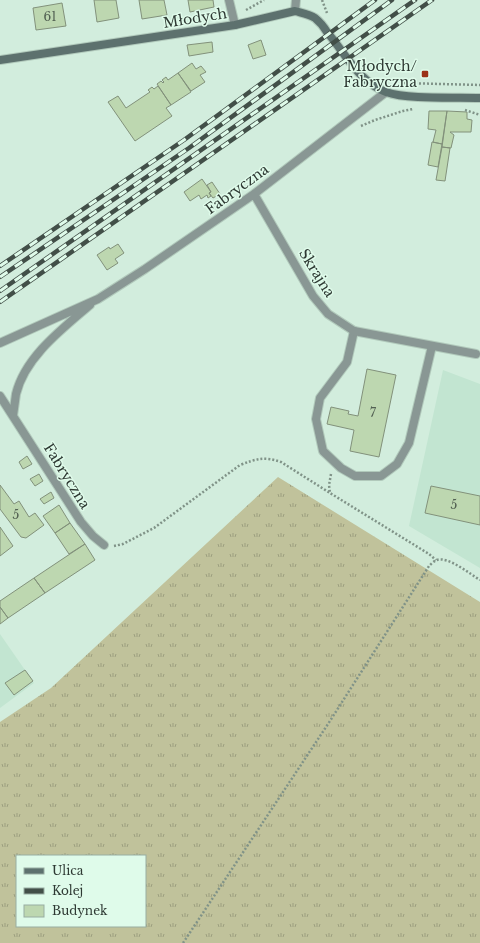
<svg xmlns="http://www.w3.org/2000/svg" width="480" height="943" font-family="'Libre Baskerville',serif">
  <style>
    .built { fill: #c2e5d1 }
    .grass { fill: url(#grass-tufts); fill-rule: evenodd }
    .building { fill: #bdd7b0; stroke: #82917b }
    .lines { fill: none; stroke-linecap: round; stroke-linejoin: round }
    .lane-casing { stroke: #b1c9bb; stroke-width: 10 }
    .street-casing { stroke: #b1c9bb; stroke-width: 10 }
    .secondary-casing { stroke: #b1c9bb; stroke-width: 10 }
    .path { stroke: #809388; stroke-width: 2.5; stroke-dasharray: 2 2; stroke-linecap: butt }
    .lane { stroke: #899794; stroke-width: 8 }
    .street { stroke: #899794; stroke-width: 8 }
    .secondary { stroke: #5d716e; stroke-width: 8 }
    .rail-casing { stroke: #424f48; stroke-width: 4.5 }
    .rail { stroke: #dffbea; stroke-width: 3; stroke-dasharray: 9; stroke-linecap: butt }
    .poi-dot { fill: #9b3318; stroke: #dffbea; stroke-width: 1.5 }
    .labels { text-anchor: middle; stroke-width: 3; stroke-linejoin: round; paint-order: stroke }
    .number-label { font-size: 12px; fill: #526052 }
    .street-label { font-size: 14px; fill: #2e3933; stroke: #dffbea }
    .poi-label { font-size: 14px; fill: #2e3933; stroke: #dffbea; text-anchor: end }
  </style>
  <defs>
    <pattern id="grass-tufts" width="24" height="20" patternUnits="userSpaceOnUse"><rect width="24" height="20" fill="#c0c29b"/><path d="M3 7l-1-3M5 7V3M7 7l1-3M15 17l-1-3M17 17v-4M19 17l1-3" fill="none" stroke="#9c9f7f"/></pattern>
  </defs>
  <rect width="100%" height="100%" fill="#d2eddd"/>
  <!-- built -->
  <path class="built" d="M443 370 480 384V568L409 526Z
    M0 634 34 683 0 708Z"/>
  <!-- grass -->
  <path class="grass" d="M278 477 480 602V943H0V722L51 688ZM17 856H145V926H17Z"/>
  <!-- building -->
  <path class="building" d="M94 0H116L119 18 97 22Z
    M139 0H164L167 15 142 19Z
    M188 0H213L214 7 190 12Z
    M62 3 66 26 36 30 33 8Z
    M261 40 266 55 253 59 248 45Z
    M212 42 213 52 189 56 187 45Z
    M192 63 196 69 201 66 206 72 200 75 205 82 191 91 178 73Z
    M178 73 191 92 171 105 157 84 161 81 163 83 164 82 162 80 166 77 168 80Z
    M158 86 171 105 166 108 172 116 135 141 108 102 118 96 126 108 150 92 148 90 152 87 154 89Z
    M429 111H447L442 144 433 142 436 130 428 129Z
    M447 111 467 112V119L472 120 471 132H450L454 135 451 148 442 147Z
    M432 142 442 144 438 167 428 165Z
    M442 147 450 148 445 181 436 180Z
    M202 179 211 192 209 193 211 196 208 198 207 195 201 199 199 195 190 201 184 192Z
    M212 182 220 194 213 198 209 193 211 192 207 185Z
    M118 244 124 253 115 259 118 263 107 270 97 255 109 247 110 249Z
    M367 369 396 375 379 457 350 451 354 430 327 424 331 407 349 411 348 414 358 416Z
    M27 456 32 464 23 469 19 462Z
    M39 474 43 481 35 486 30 479Z
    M0 485 14 504 19 501 29 517 35 513 44 525 26 538 21 537 0 509Z
    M431 486 480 496V525L425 513Z
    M51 492 54 498 44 504 40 499Z
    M59 505 70 523 55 533 43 516Z
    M70 523 85 544 69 554 55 533Z
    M0 527 13 546 0 556Z
    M85 544 95 560 45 593 34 578Z
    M34 578 45 593 8 618 0 607V601Z
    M0 607 8 618 0 624Z
    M25 670 33 681 14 695 5 683Z"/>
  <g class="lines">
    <defs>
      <path id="lane" d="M229 0 235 25
        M354 331 347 362 320 398 316 419 323 451 341 468 355 476H381L397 464 409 443 432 346"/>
      <path id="street" d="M295 11 296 0
        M254 194 313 296 328 314 354 331 476 354
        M0 343 98 299 145 269 254 194 386 92
        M0 396 81 522 93 536 104 545
        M13 416C14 409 15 401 16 394 25 357 62 329 90 305"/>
      <path id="secondary" d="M0 60 235 25 295 11C302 13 309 14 315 18 320 22 324 27 327 32 345 53 359 82 386 92 408 100 455 97 480 98"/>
    </defs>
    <!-- lane casing -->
    <use href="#lane" class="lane-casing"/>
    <!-- street casing -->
    <use href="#street" class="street-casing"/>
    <!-- secondary casing -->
    <use href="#secondary" class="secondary-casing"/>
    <!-- path -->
    <path class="path" d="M322 0 327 13
      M246 10 264 0
      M403 83 480 85
      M465 110 480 115
      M361 126 375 120 403 111 413 109
      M331 474 329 485 330 493 429 554 436 560
      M114 546 123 544 154 528 240 465C256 459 264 456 281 462L330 493
      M183 943 328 724 429 566C431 564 434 561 437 560 448 556 470 574 480 580"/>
    <!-- lane -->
    <use href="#lane" class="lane"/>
    <!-- street -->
    <use href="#street" class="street"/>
    <!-- secondary -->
    <use href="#secondary" class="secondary"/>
    <defs>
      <path id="rail" d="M0 266 184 140 375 0
        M0 277 189 148 392 0
        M0 291 415 0
        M0 302 432 0"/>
    </defs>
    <!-- rail casing -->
    <use href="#rail" class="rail-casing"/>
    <!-- rail -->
    <use href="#rail" class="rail"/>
  </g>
  <!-- markers -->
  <rect class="poi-dot" x="421" y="70" width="8" height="8" rx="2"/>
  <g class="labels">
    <!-- number labels -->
    <g class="number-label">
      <text x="50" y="21">61</text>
      <text x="373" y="417">7</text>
      <text x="454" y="509">5</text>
      <text x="16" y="519">5</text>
    </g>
    <!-- street labels -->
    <g class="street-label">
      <text transform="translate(195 18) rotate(-9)" y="5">Młodych</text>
      <text transform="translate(237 189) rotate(-36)" y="5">Fabryczna</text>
      <text transform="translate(317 273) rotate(58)" y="5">Skrajna</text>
      <text transform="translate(67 476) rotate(58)" y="5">Fabryczna</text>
    </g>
    <!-- poi labels -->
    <g class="poi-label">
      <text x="417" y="71">Młodych/<tspan x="417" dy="16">Fabryczna</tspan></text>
    </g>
  </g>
  <!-- legend -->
  <rect x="16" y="855" width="130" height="72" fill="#dffbea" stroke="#98ada1"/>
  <rect x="24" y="868" width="20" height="6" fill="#5d716e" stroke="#98ada1"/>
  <text x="52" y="875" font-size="12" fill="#2e3933">Ulica</text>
  <rect x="24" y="888" width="20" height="6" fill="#424f48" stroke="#98ada1"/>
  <text x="52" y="895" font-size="12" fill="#2e3933">Kolej</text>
  <rect x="24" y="905" width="20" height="12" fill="#bdd7b0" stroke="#98ada1"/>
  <text x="52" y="915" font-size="12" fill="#2e3933">Budynek</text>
</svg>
